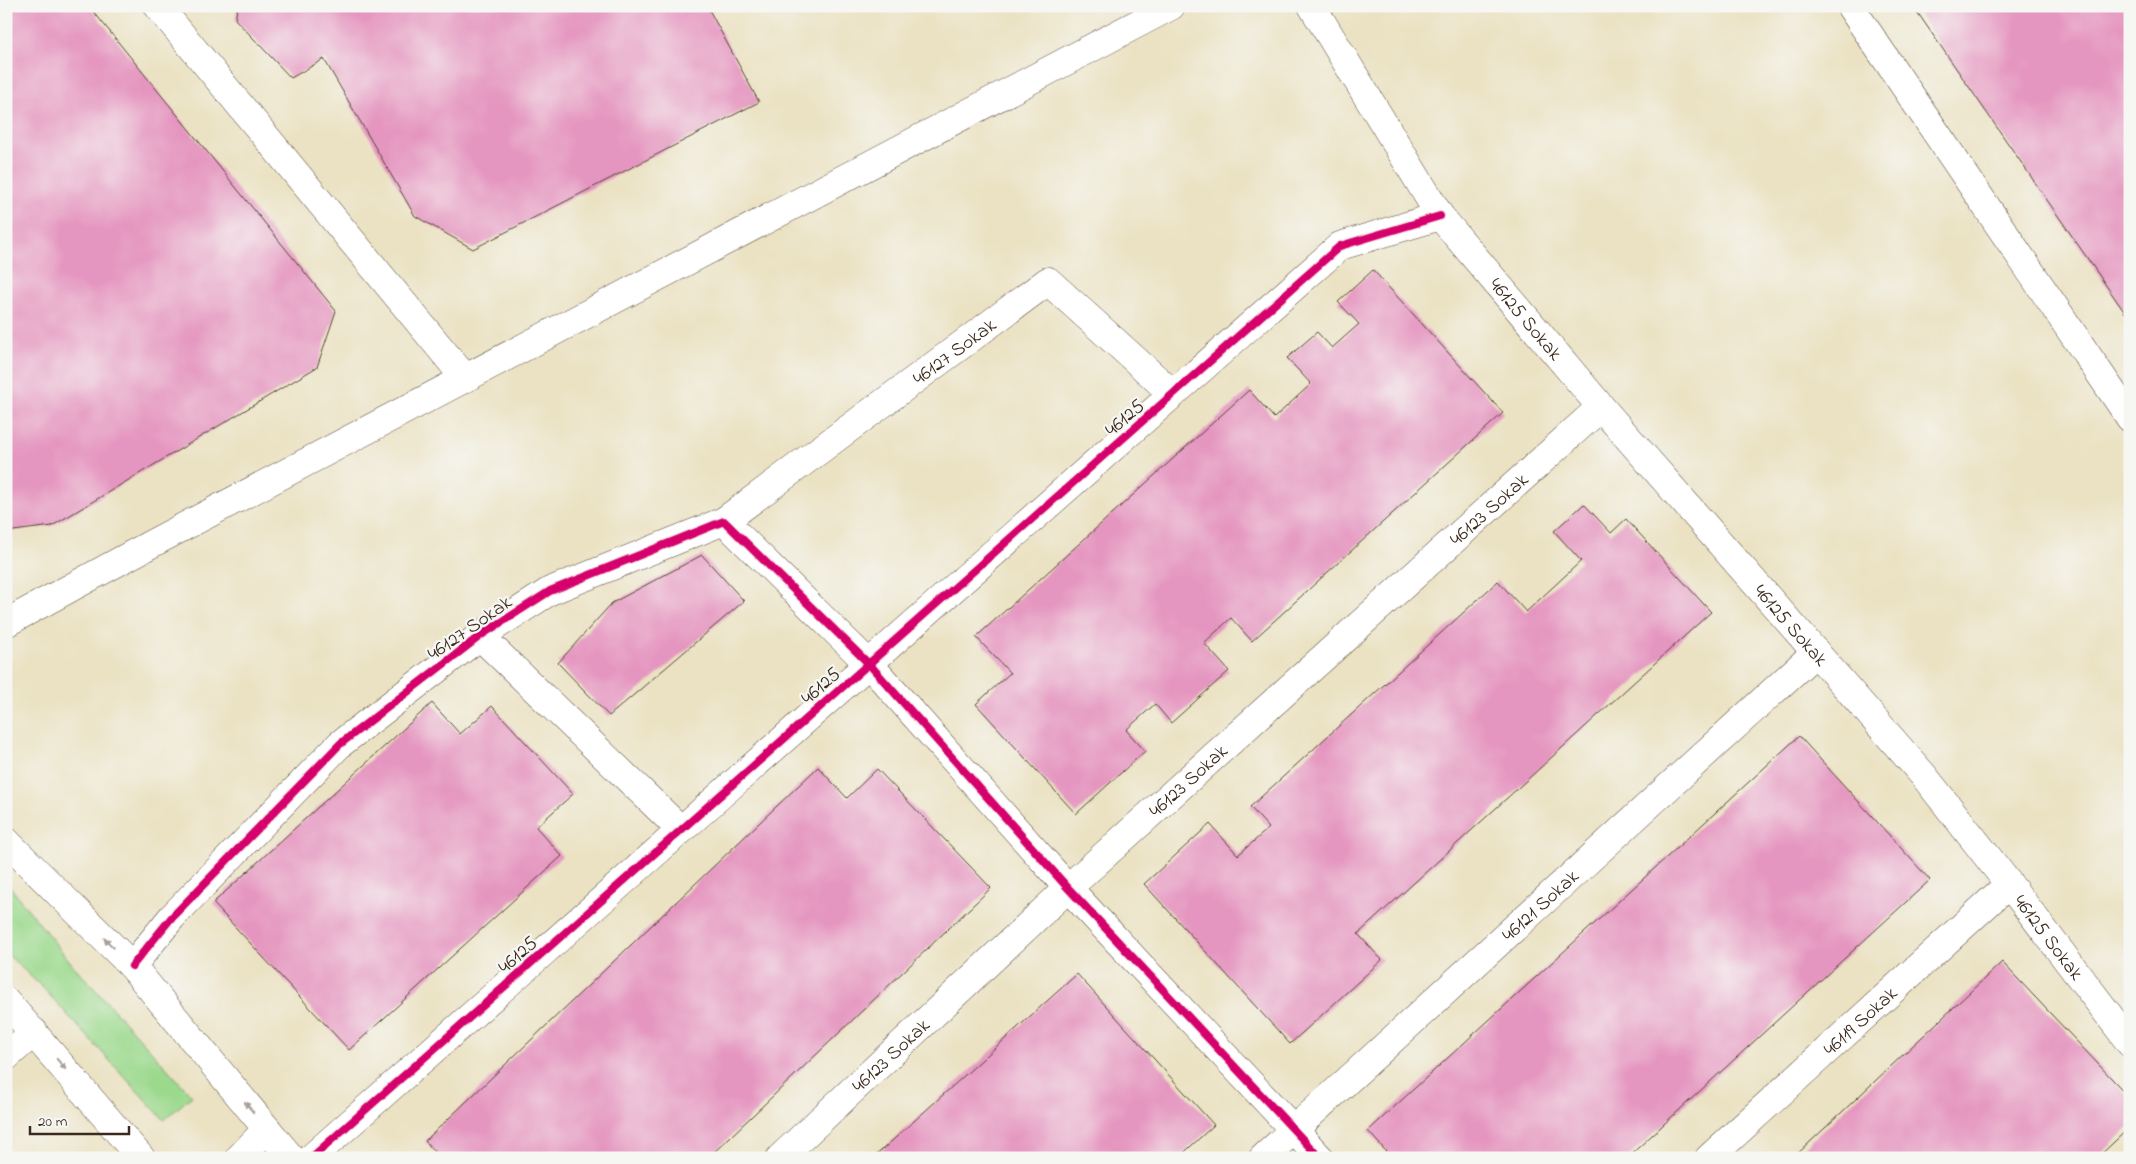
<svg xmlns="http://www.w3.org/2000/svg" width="2136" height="1164" font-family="'Indie Flower',sans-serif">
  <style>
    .green { fill: #9bd98d; stroke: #6b8256 }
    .building { fill: #e596c0 }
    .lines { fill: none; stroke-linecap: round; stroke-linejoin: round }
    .minor-casing { stroke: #554637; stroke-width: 29 }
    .major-casing { stroke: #554637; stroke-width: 29 }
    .minor { stroke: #fff; stroke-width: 28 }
    .major { stroke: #fff; stroke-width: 28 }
    .cycleway-casing { stroke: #f6f6f2; stroke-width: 11 }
    .cycleway { stroke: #d6006c; stroke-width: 8 }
    .oneway { fill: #a79f9a }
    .labels { text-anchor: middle; stroke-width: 4.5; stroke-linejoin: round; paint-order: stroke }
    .street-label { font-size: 20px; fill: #3b2a1e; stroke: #f6f6f2 }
  </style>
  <rect width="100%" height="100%" fill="#f6f6f2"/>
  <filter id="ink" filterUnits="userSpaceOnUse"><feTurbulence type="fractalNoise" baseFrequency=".02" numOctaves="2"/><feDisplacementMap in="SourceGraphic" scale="10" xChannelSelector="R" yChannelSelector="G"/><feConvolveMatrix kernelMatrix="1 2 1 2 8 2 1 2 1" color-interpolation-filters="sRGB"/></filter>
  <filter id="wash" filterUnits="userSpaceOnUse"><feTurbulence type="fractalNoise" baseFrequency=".0096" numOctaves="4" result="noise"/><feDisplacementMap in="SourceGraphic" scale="20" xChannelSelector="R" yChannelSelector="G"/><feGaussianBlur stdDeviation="1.12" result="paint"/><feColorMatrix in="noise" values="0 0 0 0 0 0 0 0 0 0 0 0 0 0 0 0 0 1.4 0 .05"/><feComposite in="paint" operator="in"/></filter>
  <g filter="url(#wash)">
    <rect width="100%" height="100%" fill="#ebe2c3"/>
    <!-- green -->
    <path class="green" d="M6 882 72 964 192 1096 164 1120 44 989 6 953Z"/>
    <g id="blocks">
      <!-- building -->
      <path class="building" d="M6 6H89L336 311 317 367 52 526 6 532Z
        M238 6H707L759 102 473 249 415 216 324 59 291 78 235 19Z
        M1913 6H2130V320Z
        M1373 270 1503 413 1252 641 1231 618 1204 643 1229 671 1171 723 1155 704 1126 730 1145 751 1076 814 976 704 1010 673 976 637 1249 390 1274 418 1311 384 1287 358 1317 332 1332 348 1359 324 1338 302Z
        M1584 504 1611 533 1626 519 1711 612 1358 934 1382 960 1290 1044 1144 884 1210 824 1238 855 1269 828 1250 807 1498 581 1526 612 1581 561 1554 531Z
        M702 555 744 601 609 716 558 663 612 603Z
        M432 703 460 734 492 706 573 794 536 827 562 856 349 1050 213 903Z
        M1799 736 1930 880 1627 1158H1392L1368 1131Z
        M818 767 847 798 877 769 991 888 708 1158H440L425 1141Z
        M2002 962 2130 1098V1127L2097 1158H1793Z
        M1077 974 1214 1125 1178 1158H873Z"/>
    </g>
  </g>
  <g filter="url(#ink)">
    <use href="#blocks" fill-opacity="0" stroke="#554637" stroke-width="1"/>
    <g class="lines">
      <defs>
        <g id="minor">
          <path d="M158 6 465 378"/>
          <path id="s1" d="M1312 6 1440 216 1601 407 1924 776 2009 884 2130 1043"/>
          <path d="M1850 6 2130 418"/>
          <path id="s2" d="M724 521 1048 281 1173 394"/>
          <path d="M6 623 151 544 1171 6"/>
          <path d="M480 636 681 830"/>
          <path d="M132 966 172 917 340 744 480 636 550 591 724 521 869 664 1068 888 1320 1158"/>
          <path d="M6 1057 34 1032"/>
          <path d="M239 1158 267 1129"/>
          <path d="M311 1158 1340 246 1440 216"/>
          <path id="s3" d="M780 1158 1068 888 1601 407"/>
          <path id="s4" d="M1263 1158 1816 652"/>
          <path id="s5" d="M1709 1158 2009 884"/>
        </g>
        <path id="major" d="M6 841 132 966 291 1158
          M6 1001 141 1158"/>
      </defs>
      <!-- minor casing -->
      <use href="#minor" class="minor-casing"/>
      <!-- major casing -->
      <use href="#major" class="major-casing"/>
      <!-- minor -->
      <use href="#minor" class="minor"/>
      <!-- major -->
      <use href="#major" class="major"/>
      <defs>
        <path id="cycleway" d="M132 966 172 917 340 744 480 636 550 591 724 521 869 664 1068 888 1320 1158
          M311 1158 1340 246 1440 216"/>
      </defs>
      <!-- cycleway casing -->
      <use href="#cycleway" class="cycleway-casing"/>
      <!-- cycleway -->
      <use href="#cycleway" class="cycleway"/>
    </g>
    <!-- one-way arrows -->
    <defs><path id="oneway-solid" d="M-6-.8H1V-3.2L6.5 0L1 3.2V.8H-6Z" transform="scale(1.25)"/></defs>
    <g class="oneway">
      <use href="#oneway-solid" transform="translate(109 943) rotate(-135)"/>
      <use href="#oneway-solid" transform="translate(61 1064) rotate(50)"/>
      <use href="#oneway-solid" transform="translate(249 1107) rotate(-130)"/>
    </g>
  </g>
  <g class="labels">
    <!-- street labels -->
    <g class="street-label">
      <text dy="7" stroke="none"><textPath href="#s1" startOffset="380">46125 Sokak</textPath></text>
      <text dy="7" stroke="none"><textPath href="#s2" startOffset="286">46127 Sokak</textPath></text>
      <text transform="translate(1124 417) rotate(-41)" y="7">46125</text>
      <text dy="7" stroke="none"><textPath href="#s3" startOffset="961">46123 Sokak</textPath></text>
      <text dy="7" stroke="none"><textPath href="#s1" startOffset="785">46125 Sokak</textPath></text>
      <text transform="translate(469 627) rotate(-35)" y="7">46127 Sokak</text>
      <text transform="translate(820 685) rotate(-42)" y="7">46125</text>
      <text dy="7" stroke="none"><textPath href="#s3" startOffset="556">46123 Sokak</textPath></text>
      <text dy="7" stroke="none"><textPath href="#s4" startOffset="375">46121 Sokak</textPath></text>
      <text dy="7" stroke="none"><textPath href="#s1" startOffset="1190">46125 Sokak</textPath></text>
      <text transform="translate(517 954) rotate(-42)" y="7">46125</text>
      <text dy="7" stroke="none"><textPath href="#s5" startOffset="204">46119 Sokak</textPath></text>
      <text dy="7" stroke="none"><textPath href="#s3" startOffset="151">46123 Sokak</textPath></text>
    </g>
  </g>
  <!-- margin -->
  <rect width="2136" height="1164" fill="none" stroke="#f6f6f2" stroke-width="25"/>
  <!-- scale -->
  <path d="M30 1126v8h99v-8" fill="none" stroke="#3b2a1e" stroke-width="2.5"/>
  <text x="38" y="1126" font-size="15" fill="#3b2a1e" stroke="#f6f6f2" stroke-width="4" paint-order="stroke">20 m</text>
</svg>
